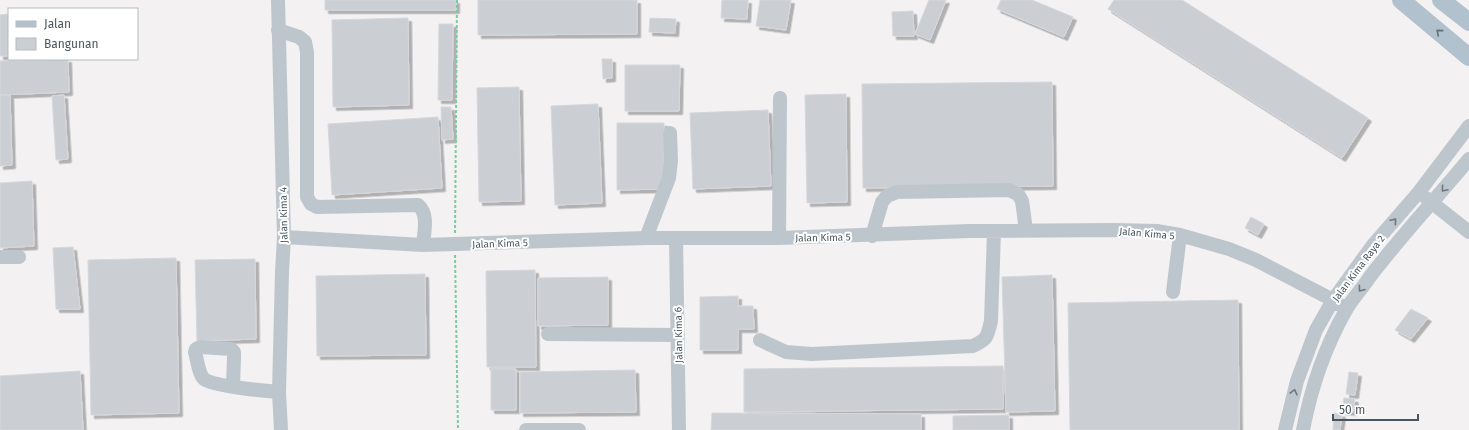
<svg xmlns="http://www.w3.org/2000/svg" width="1469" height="430" font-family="'Fira Sans',sans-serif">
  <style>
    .building { fill: #cbced3; stroke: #d5d7dc; filter: url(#shadow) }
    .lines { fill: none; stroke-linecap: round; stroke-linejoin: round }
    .path { stroke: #7bcba1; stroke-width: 2; stroke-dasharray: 3 2; stroke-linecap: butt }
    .minor { stroke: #bdc6cd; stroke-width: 14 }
    .major { stroke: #b2c1ce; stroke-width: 18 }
    .oneway { stroke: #63707a }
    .oneway2 { stroke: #6c777f }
    .labels { text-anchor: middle; stroke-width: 4; stroke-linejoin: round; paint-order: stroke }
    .street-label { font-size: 10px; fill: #49555e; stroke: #fff }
  </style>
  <defs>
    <filter id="shadow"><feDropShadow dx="3.5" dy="3.5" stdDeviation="0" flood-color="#0004"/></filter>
  </defs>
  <rect width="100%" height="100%" fill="#f3f1f1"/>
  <!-- building -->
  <path class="building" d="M325 0H456V10H325Z
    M478 0H637V34L478 35Z
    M722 0H748L747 19 721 18Z
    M760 0H791L786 30 756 26Z
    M929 0H946L930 40 915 34Z
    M1001 0H1032L1073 17 1064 37 997 9Z
    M1114 0H1182L1368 118 1342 158 1108 9Z
    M913 11 914 36H893L892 12Z
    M9 14V56H0V15Z
    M408 18 409 105 333 107 332 20Z
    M650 18 676 19 675 33 649 32Z
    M439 24H453L452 100H438Z
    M68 59 69 92 0 95V61Z
    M602 59H612V78L603 79Z
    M625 65H680L679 111H625Z
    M1052 82 1053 186 863 188 862 84Z
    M519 87 521 201 479 202 477 88Z
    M846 94 847 202 807 203 805 95Z
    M0 95H10L12 165 0 166Z
    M64 95 68 159 56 160 52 96Z
    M598 104 602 203 555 205 551 106Z
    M441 107H451L453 139 442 140Z
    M768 110 771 186 693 189 690 113Z
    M438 117 442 188 332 195 328 124Z
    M617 123H664V189L617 190Z
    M32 181 34 246 0 248V183Z
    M1251 217 1264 224 1258 235 1245 228Z
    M73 247 80 309H56L53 248Z
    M176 258 179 413 91 415 88 260Z
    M255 259 256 339 197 341 195 260Z
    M535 270 536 367H487L486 271Z
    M425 274 426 355 317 356 316 276Z
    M1052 275 1055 411 1006 412 1002 277Z
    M608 277V325L538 326V278Z
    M738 296V306H753L754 329H738V350H700V297Z
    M1238 300 1239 430H1070L1068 303Z
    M1411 309 1428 318 1411 339 1395 330Z
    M1003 366V409L744 412V369Z
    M491 369H516V410H491Z
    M635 370 636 412 520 413V372Z
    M80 371 83 430H0V376Z
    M1349 372 1358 373 1355 395 1346 394Z
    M1344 398 1355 399 1353 412 1342 411Z
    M712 413 921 414V430H711Z
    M1334 413 1342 414 1340 430H1333Z
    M1009 415V430H953V416Z"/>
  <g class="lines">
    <!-- path -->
    <path class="path" d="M455 233 457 0
      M455 255 458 430"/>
    <!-- minor -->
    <path class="minor" d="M278 0 284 237 282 272 279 392 281 430
      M278 30 299 37 305 42 307 52V197L311 204 317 207 418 205C429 214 424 232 423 245
      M1426 198 1469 232
      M872 236 882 202 887 196 897 192 1009 190 1018 194 1022 201 1026 230
      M284 237 423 245 646 238H779L969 231 1114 230 1157 231 1180 235 1229 249 1256 260 1333 300 1346 309
      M646 238 669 178 671 160 670 133
      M779 238 780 98
      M676 239 679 430
      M0 257H19
      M1173 292 1180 235
      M548 334 678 335
      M760 340 786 352 812 354 973 346C988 339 987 337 991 321L994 232
      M233 387 234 357V352L231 349 200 347 196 349 195 352C197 359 199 375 204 379 212 386 265 391 279 392
      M526 430H579
      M1285 430 1297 381 1316 330 1333 300 1373 245 1419 192 1469 126
      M1303 430C1311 388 1325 347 1346 310 1352 299 1362 289 1369 278 1400 237 1436 199 1469 159"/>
    <!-- major -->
    <path class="major" d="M1401 0 1469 57
      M1441 0 1469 22"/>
  </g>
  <!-- one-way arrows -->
  <defs><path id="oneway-chevron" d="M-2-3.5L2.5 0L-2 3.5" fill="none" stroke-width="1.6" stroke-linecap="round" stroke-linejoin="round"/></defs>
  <use class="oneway" href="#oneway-chevron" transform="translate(1439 32) rotate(-140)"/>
  <g class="oneway2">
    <use href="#oneway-chevron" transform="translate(1444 189) rotate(130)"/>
    <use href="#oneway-chevron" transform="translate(1394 221) rotate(-49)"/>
    <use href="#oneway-chevron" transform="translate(1361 289) rotate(127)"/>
    <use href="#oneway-chevron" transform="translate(1294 392) rotate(-76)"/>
  </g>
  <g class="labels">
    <!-- street labels -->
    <g class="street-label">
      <text transform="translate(283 215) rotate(-91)" y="4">Jalan Kima 4</text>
      <text transform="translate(1147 233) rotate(5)" y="4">Jalan Kima 5</text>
      <text transform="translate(823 237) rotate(-1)" y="4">Jalan Kima 5</text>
      <text transform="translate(500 243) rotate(-2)" y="4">Jalan Kima 5</text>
      <text transform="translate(1358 268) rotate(-53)" y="4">Jalan Kima Raya 2</text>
      <text transform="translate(678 335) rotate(-91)" y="4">Jalan Kima 6</text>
    </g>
  </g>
  <!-- legend -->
  <rect x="8" y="8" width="130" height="52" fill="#ffffff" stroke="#b6bbbf"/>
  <rect x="16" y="21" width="20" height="6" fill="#b2c1ce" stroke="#b6bbbf"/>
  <text x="44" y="28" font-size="12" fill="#49555e">Jalan</text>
  <rect x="16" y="38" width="20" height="12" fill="#cbced3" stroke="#b6bbbf"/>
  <text x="44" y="48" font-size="12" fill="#49555e">Bangunan</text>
  <!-- scale -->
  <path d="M1333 414v6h85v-6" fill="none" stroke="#49555e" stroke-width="2"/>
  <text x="1339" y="414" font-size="12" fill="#49555e" stroke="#ffffff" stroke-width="3" paint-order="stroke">50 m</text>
</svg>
